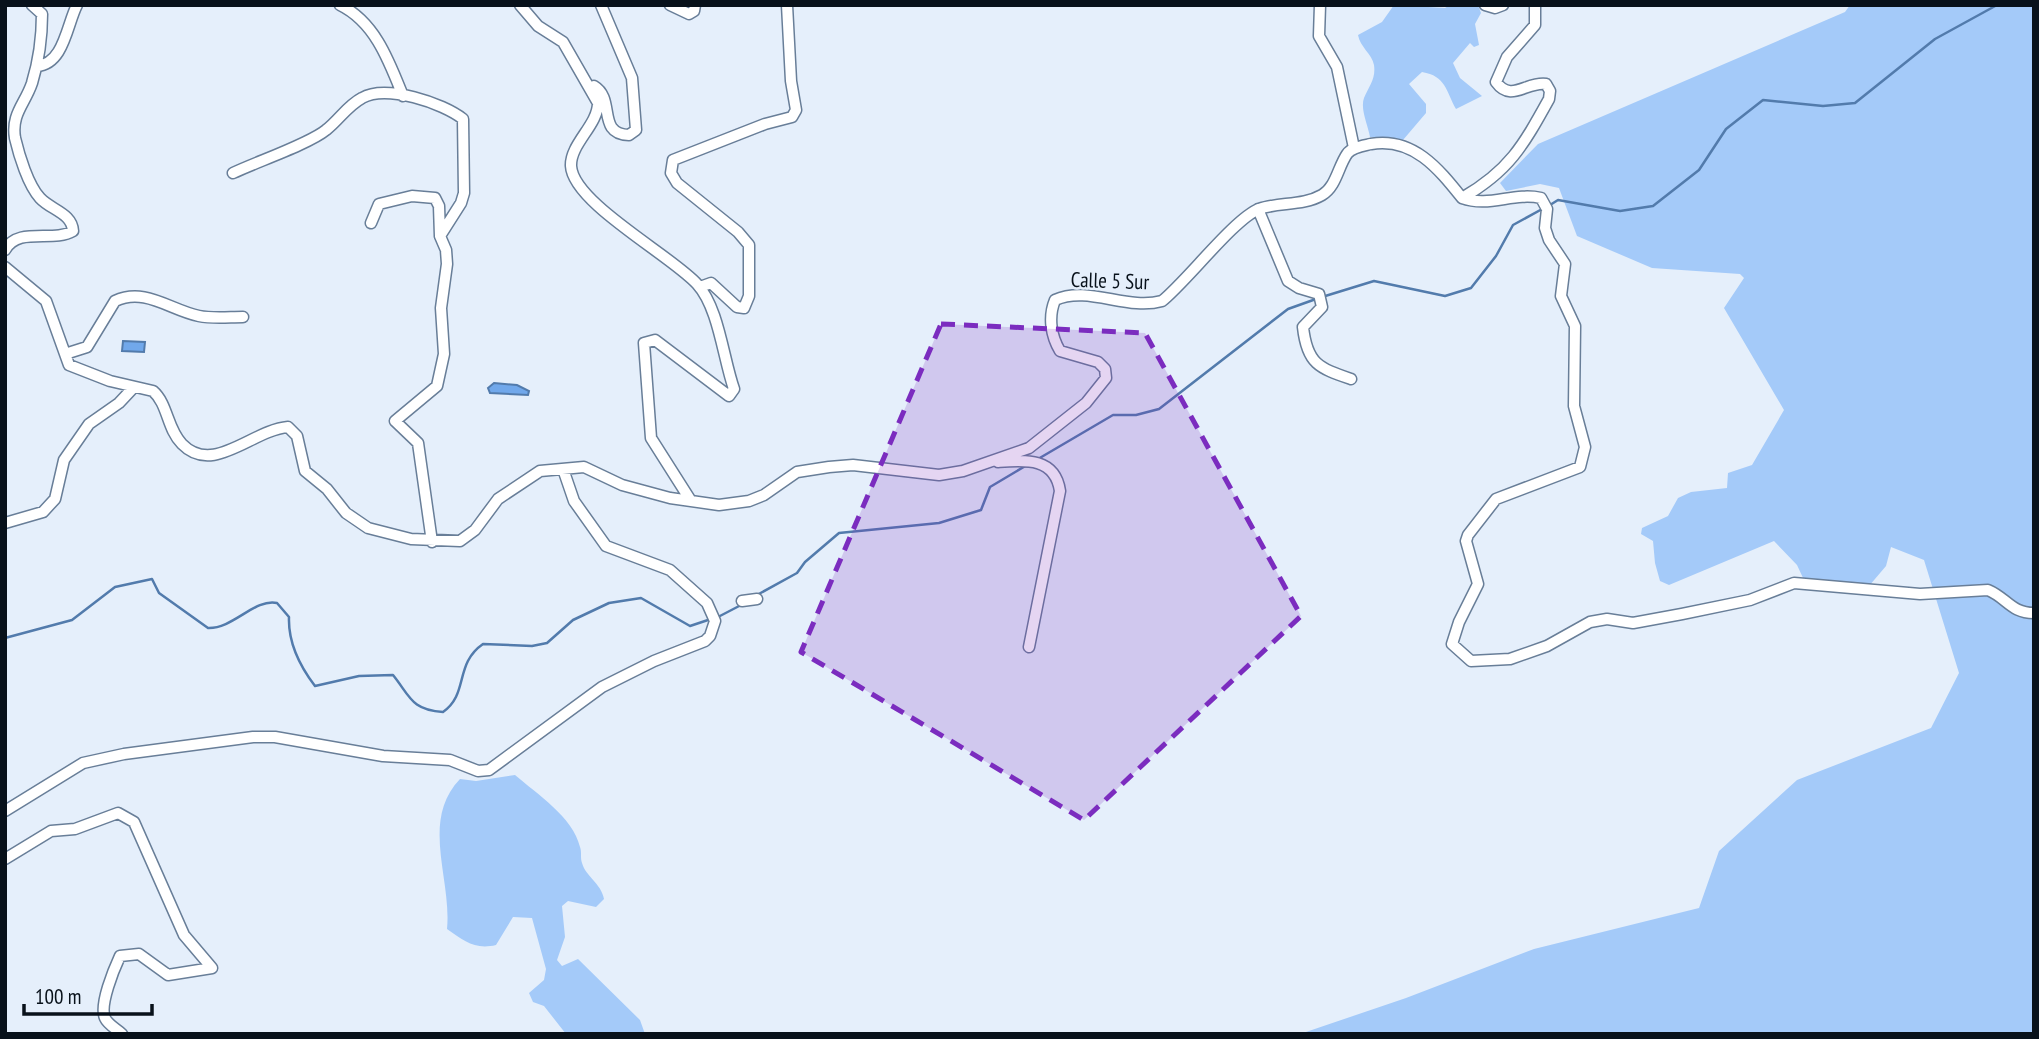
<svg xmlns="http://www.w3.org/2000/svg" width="2039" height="1039" font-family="'PT Sans Narrow',sans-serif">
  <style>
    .green { fill: #a4caf9 }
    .water { fill: #71a8eb; stroke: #527bac; stroke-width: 2 }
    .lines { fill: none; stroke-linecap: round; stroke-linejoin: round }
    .stream { stroke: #527bac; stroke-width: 2.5 }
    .street-casing { stroke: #687e98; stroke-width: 13 }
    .street { stroke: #fff; stroke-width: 10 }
    .marked { fill: #7b2cbf; fill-opacity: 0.2; stroke: #7b2cbf; stroke-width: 5; stroke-dasharray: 14 9; stroke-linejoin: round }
    .labels { text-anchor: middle; stroke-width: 5; stroke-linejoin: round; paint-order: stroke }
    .street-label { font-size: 21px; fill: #08111a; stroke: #e5effb }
  </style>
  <rect width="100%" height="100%" fill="#e5effb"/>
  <!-- green -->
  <path class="green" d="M1394 5 1445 8 1450 5H1478L1481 13 1475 24 1479 45 1474 47 1470 43 1453 63 1460 78 1482 96 1456 109C1446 91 1446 76 1422 72L1409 84 1426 104V113L1403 140 1370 137C1368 125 1360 109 1364 98 1369 86 1376 79 1374 65 1372 54 1360 47 1358 35L1382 22Z
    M1850 5H2034V1034H1300L1406 998 1534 949 1699 908 1719 851 1797 780 1931 728 1959 673 1924 560 1891 547 1886 566 1869 586 1804 580 1797 565 1774 541 1669 585 1660 581 1655 563 1653 541 1641 534 1642 528 1668 516 1678 498 1691 492 1727 488 1728 473 1752 465 1784 410 1724 308 1744 278 1740 274 1652 268 1577 236 1559 188 1540 184 1506 191 1500 183 1538 144 1845 12Z
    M515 775C537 794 573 817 580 847 582 852 580 858 582 863 586 877 601 883 604 899L596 907 568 901 562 906 565 937 557 960 562 966 578 959 640 1020 645 1034H566L544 1006 533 1002 529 993 544 980 546 969 532 918 513 917 496 945C475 950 464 941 447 929 452 879 420 821 460 779L476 781Z"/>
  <!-- water -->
  <path class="water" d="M123 341 145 342 144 352 122 351Z
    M494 383 517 385 529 391 528 395 490 393 488 388Z"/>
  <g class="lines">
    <!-- stream -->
    <path class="stream" d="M1550 205 1558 200 1620 211 1653 206 1699 170 1726 129 1763 100 1823 106 1855 103 1935 39 1997 5
      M1322 297 1374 281 1445 296 1471 288 1496 256 1513 225 1544 208
      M1038 459 1113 415H1136L1159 409 1288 309 1316 299
      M757 595 797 573 805 562 839 533 939 523 981 510 990 487 1027 465
      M718 617 743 604
      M5 638 72 620 115 587 152 579 159 593 208 628C233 629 255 598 277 603L289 617C288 643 299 665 315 686L359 676 393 675C410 696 411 710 443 712 469 694 454 664 483 644L532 646 547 643 573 620 609 603 641 598 690 626 711 619"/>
    <defs>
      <path id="street" d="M340 5C375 22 389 61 403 96
        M520 5 538 26 563 42 598 103C598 125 570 144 571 166 573 203 672 256 697 284 719 308 723 358 734 389L729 396 655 340 644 343 651 438 691 501
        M670 5 689 14 694 11 695 5
        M1320 5 1319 36 1337 67 1354 148
        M1485 5 1495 8 1503 5
        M37 66C64 64 67 24 77 5
        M591 88 594 86C616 99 596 134 629 135L636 130 632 78 601 5
        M233 173C256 162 309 144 326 130 339 120 347 106 362 98 386 84 443 103 463 119L464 193 461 203 440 236 446 250 447 264 441 308 444 354 437 386 395 421 418 443 432 542
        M1462 198C1489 208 1513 192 1541 198L1547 209 1545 228 1549 240 1565 264 1561 296 1575 326 1574 406 1585 447 1580 467 1496 499 1468 535 1466 541 1478 584 1459 622 1452 644 1471 661 1510 659 1547 646 1590 622 1607 619 1633 623 1682 614 1750 600 1794 583 1920 594 1988 590C2007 598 2011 613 2034 613
        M1258 209 1288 281 1299 288 1319 294 1322 307 1303 327C1307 364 1319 368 1351 379
        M371 223 379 204 412 196 435 198 439 206 440 236
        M5 250C18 226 53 243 73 231 72 213 51 210 40 198 28 185 19 155 15 138 11 114 25 104 32 83 39 60 42 37 42 14L32 5
        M5 267 46 301 69 365 110 381 153 391C168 404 167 429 182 444 213 476 252 430 288 427L297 436 305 471 327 489 346 513 368 528 411 539 460 541 475 530 498 499 540 471 584 467 622 485 670 498 719 505 749 501 764 495 797 472 829 467 853 465 939 475 963 471 1029 448 1086 403 1106 378 1105 369 1098 362 1060 351C1051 336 1048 317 1055 300 1088 285 1127 311 1162 301 1187 281 1234 219 1259 209 1279 202 1303 206 1322 195 1336 187 1338 167 1347 154 1352 147 1362 146 1371 144 1413 137 1438 168 1462 198 1509 171 1523 146 1549 99L1550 91 1546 84C1527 81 1511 103 1496 82L1507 57 1535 25V5
        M700 287 711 283 737 307 744 308 749 296V245L738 232 677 183 671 173 673 160 765 124 792 117 796 110 791 81 787 5
        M65 354 87 347 115 301C145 287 170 310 199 316 213 319 229 317 243 317
        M998 462C1025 460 1055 457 1060 491L1029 647
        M5 523 43 512 55 499 64 460 89 424 119 403 134 387
        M742 601 757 599
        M5 811 83 763 124 754 253 737H275L383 756 450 760 478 771 489 770 602 687 654 661 705 641 710 636 715 621 707 603 670 570 606 546 574 501 563 469
        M5 859 51 831 75 829 118 813 134 822 184 935 212 968 168 975 139 954 120 956C114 969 99 1005 105 1018 108 1025 117 1029 122 1034"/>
    </defs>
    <!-- street casing -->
    <use href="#street" class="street-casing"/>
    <!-- street -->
    <use href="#street" class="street"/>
  </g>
  <!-- marked area -->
  <path class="marked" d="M941 324 1145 333 1301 616 1084 820 801 652Z"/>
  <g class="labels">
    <!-- street labels -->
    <g class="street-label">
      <text transform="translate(1110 281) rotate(2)" y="7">Calle 5 Sur</text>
    </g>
  </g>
  <!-- border -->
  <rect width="2039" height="1039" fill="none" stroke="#08111a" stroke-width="14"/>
  <!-- scale -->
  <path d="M24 1004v10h128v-10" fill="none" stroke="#08111a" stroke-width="3.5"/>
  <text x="35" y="1004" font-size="21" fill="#08111a" stroke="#e5effb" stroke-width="5" paint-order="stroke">100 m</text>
</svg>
